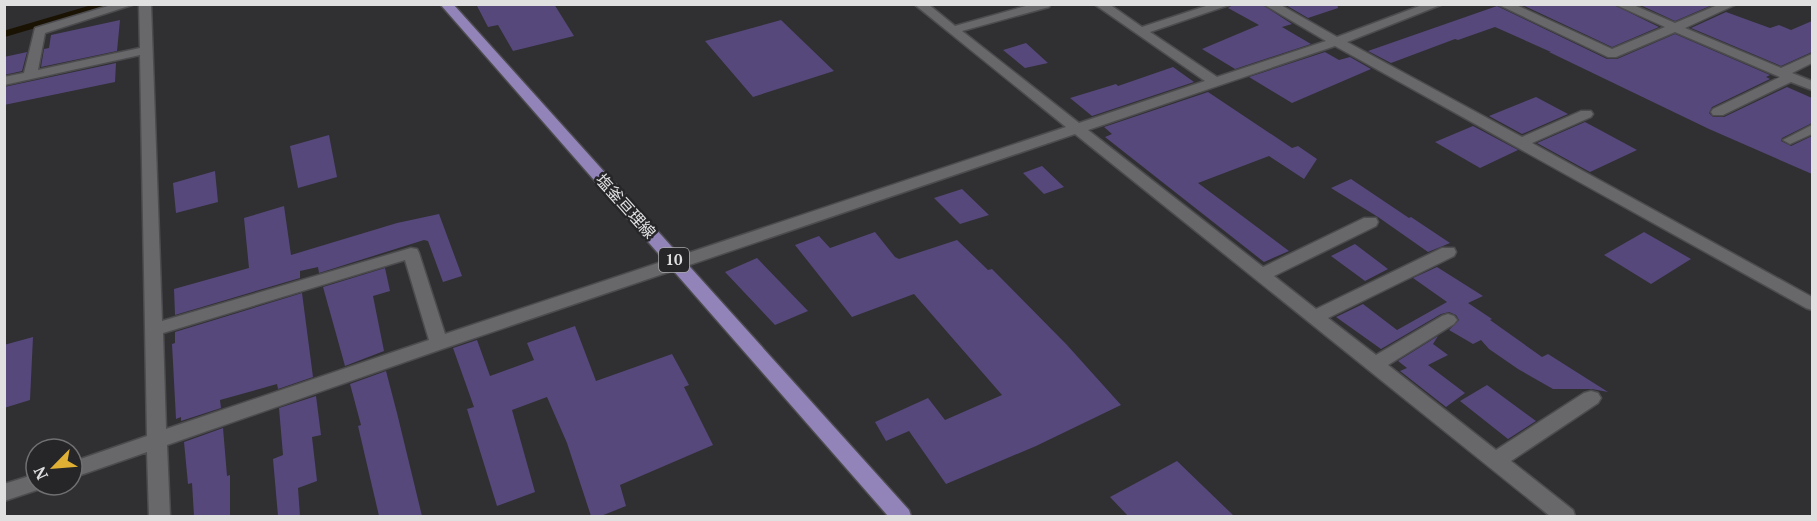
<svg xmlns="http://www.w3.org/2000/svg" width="1817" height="521" font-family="'PT Serif','Noto Sans JP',serif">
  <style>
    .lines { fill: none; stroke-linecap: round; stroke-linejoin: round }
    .stream { stroke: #1a1303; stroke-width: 6 }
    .building { fill: #56487b }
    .minor-casing { stroke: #4c4b4e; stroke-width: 3 }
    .primary-casing { stroke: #4c4b4e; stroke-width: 3 }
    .minor { fill: #68686a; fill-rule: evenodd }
    .primary { fill: #9284b9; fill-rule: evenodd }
    .labels { text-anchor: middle; stroke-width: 5; stroke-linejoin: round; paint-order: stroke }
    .shield { fill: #262528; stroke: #a8a8aa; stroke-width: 1.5 }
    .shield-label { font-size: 15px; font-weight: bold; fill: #e0e0e1 }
    .street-label { font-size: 16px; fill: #e0e0e1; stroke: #262528 }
  </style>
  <rect width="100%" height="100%" fill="#302f32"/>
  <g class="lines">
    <!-- stream -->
    <path class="stream" d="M4 34 106 4"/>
  </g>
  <!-- building -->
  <path class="building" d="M476 4H554L574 36 513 51 498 25 488 27Z
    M1234 4H1261L1292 24 1282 27 1311 44 1235 69 1202 49 1259 25 1228 8Z
    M1284 4H1337L1338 8 1308 18Z
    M1520 4H1612L1659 27 1612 47Z
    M1638 4H1707L1710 6 1675 21Z
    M1497 6 1607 59H1617L1675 34 1770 75 1766 77 1770 79 1712 107 1709 113 1713 117H1724L1787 87 1812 98V123L1782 138 1781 141 1791 146 1812 136V174L1709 129 1549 52H1551L1495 27 1458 40 1455 39 1391 63 1368 51Z
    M1726 12 1770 28 1779 25 1791 30 1812 21V52L1781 66 1691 28Z
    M120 20 117 51 41 67 44 49 49 48 51 35Z
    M781 20 834 71 753 97 705 41Z
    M1026 43 1048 63 1025 68 1003 50Z
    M27 52 22 71 4 75V57Z
    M1325 52 1339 60 1350 57 1371 69 1292 103 1249 77Z
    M116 63 115 82 4 105V87Z
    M1173 67 1194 82 1092 116 1070 98 1116 84 1118 86Z
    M1208 92 1292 148 1298 146 1317 159 1304 179 1269 156 1198 183 1289 251 1264 262 1105 137 1112 134 1104 127Z
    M1536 97 1568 114 1522 134 1489 116Z
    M1585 122 1600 130 1637 150 1590 172 1537 143Z
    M1473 126 1518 150 1480 168 1435 142Z
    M329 135 337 177 298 188 290 146Z
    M1042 166 1064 187 1044 194 1023 173Z
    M215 171 218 202 176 213 173 183Z
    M1351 179 1409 218 1411 217 1450 243 1428 252 1378 217 1331 188Z
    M962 189 989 215 960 224 934 198Z
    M284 206 291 255 397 223 439 214 462 276 443 282 428 241 424 240 319 273 318 267 300 271V278L175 315 174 289 249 268 244 218Z
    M875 232 895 257 899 259 957 240 988 270 992 269 1067 345 1121 405 1036 446 946 484 909 431 886 441 875 422 928 398 945 420 1002 395 914 294 852 317 795 245 819 236 830 248Z
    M1644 232 1691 259 1651 284 1604 255Z
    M1355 244 1388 269 1365 281 1331 256Z
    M757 258 808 311 775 325 725 272Z
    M1437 267 1483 296 1468 303 1492 319 1490 320 1542 357 1548 354 1608 392 1592 389H1553L1518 369 1489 349 1481 340 1473 344 1449 330 1459 320 1456 315 1449 312 1441 314 1381 349 1336 317 1363 304 1397 330 1447 302 1413 278Z
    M385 268 390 291 373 296 384 351 345 366 323 287Z
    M302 293 313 377 278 389 277 384 220 400 221 408 181 421V417L176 419 172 344 175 343V332Z
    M575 326 596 381 672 354 689 385 684 387 713 445 620 485 626 506 601 516H591L567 443 547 397 512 410 535 492 497 506 467 409 474 407 453 348 477 340 490 376 534 360 527 343Z
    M1438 336 1433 344 1448 355 1428 365 1465 393 1446 407 1400 371 1407 368 1398 361Z
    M33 337 30 400 4 408V345Z
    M386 371 397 413 422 516H379L358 426 361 425 350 384Z
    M1487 385 1536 421 1508 439 1460 401Z
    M316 396 321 435 312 437 317 481 298 488 300 516H278L273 459 283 455 279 408Z
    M223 428 227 476 230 475V516H194L192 483 188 484 184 442Z
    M1177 461 1234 516H1128L1110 497Z"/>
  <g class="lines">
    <defs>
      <path id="minor" d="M115 4H135L45 33 38 70 140 48 139 4H151L162 321 411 248 417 249 419 253 445 334 1066 127 914 4H928L955 26 1033 4H1051L1049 7 962 31 1079 123 1205 81 1094 4H1109L1142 27 1212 4H1232L1150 32 1217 77 1326 41 1263 4H1279L1337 37 1425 4H1443L1347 42 1522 137 1581 111H1591L1593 114 1591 117 1532 143 1812 297V310L1806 308 1335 46 1088 130 1263 267 1364 218H1376L1378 222 1376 226 1274 276 1316 309 1442 248H1454L1456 252 1454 256 1328 318 1376 355 1442 316 1448 314 1454 316 1457 320 1454 324 1388 365 1496 450 1584 393 1591 391 1598 393 1601 398 1598 403 1511 461 1573 510 1575 516H1550L1075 134 445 348 167 445 170 516H149L147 452 72 478V462L147 436 140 55 4 85V77L24 73 35 28ZM405 260 429 340 166 429 163 333Z
        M1497 4H1514L1612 49 1665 27 1614 4H1631L1675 23 1720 4H1737L1685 28 1781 68 1812 54V63L1792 73 1812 81V90L1791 82 1723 115H1713L1711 112 1713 109 1780 77 1675 32 1616 57H1608Z
        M1812 125V134L1790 144 1783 140Z
        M36 474V485H45L43 488 4 501V484Z"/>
      <path id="primary" d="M440 4H453L909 510 911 516H888Z"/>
    </defs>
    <!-- minor casing -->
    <use href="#minor" class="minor-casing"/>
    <!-- primary casing -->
    <use href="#primary" class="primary-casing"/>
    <!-- minor -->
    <use href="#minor" class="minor"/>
    <!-- primary -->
    <use href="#primary" class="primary"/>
  </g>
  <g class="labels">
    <!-- shield labels -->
    <rect class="shield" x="659" y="248" width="30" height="24" rx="4.5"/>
    <g class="shield-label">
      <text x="674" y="265">10</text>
    </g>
    <!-- street labels -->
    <g class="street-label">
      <text transform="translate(626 206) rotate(48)" y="6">塩釜亘理線</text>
    </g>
  </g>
  <!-- border -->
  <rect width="1817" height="521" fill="none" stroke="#e0e0e1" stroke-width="12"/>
  <!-- north arrow -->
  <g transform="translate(54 467) rotate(245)"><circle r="28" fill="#262528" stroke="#707072" stroke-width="1.5"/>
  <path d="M0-4.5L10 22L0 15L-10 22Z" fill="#dfb034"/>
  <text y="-9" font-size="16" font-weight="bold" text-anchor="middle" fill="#e0e0e1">N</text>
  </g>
</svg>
